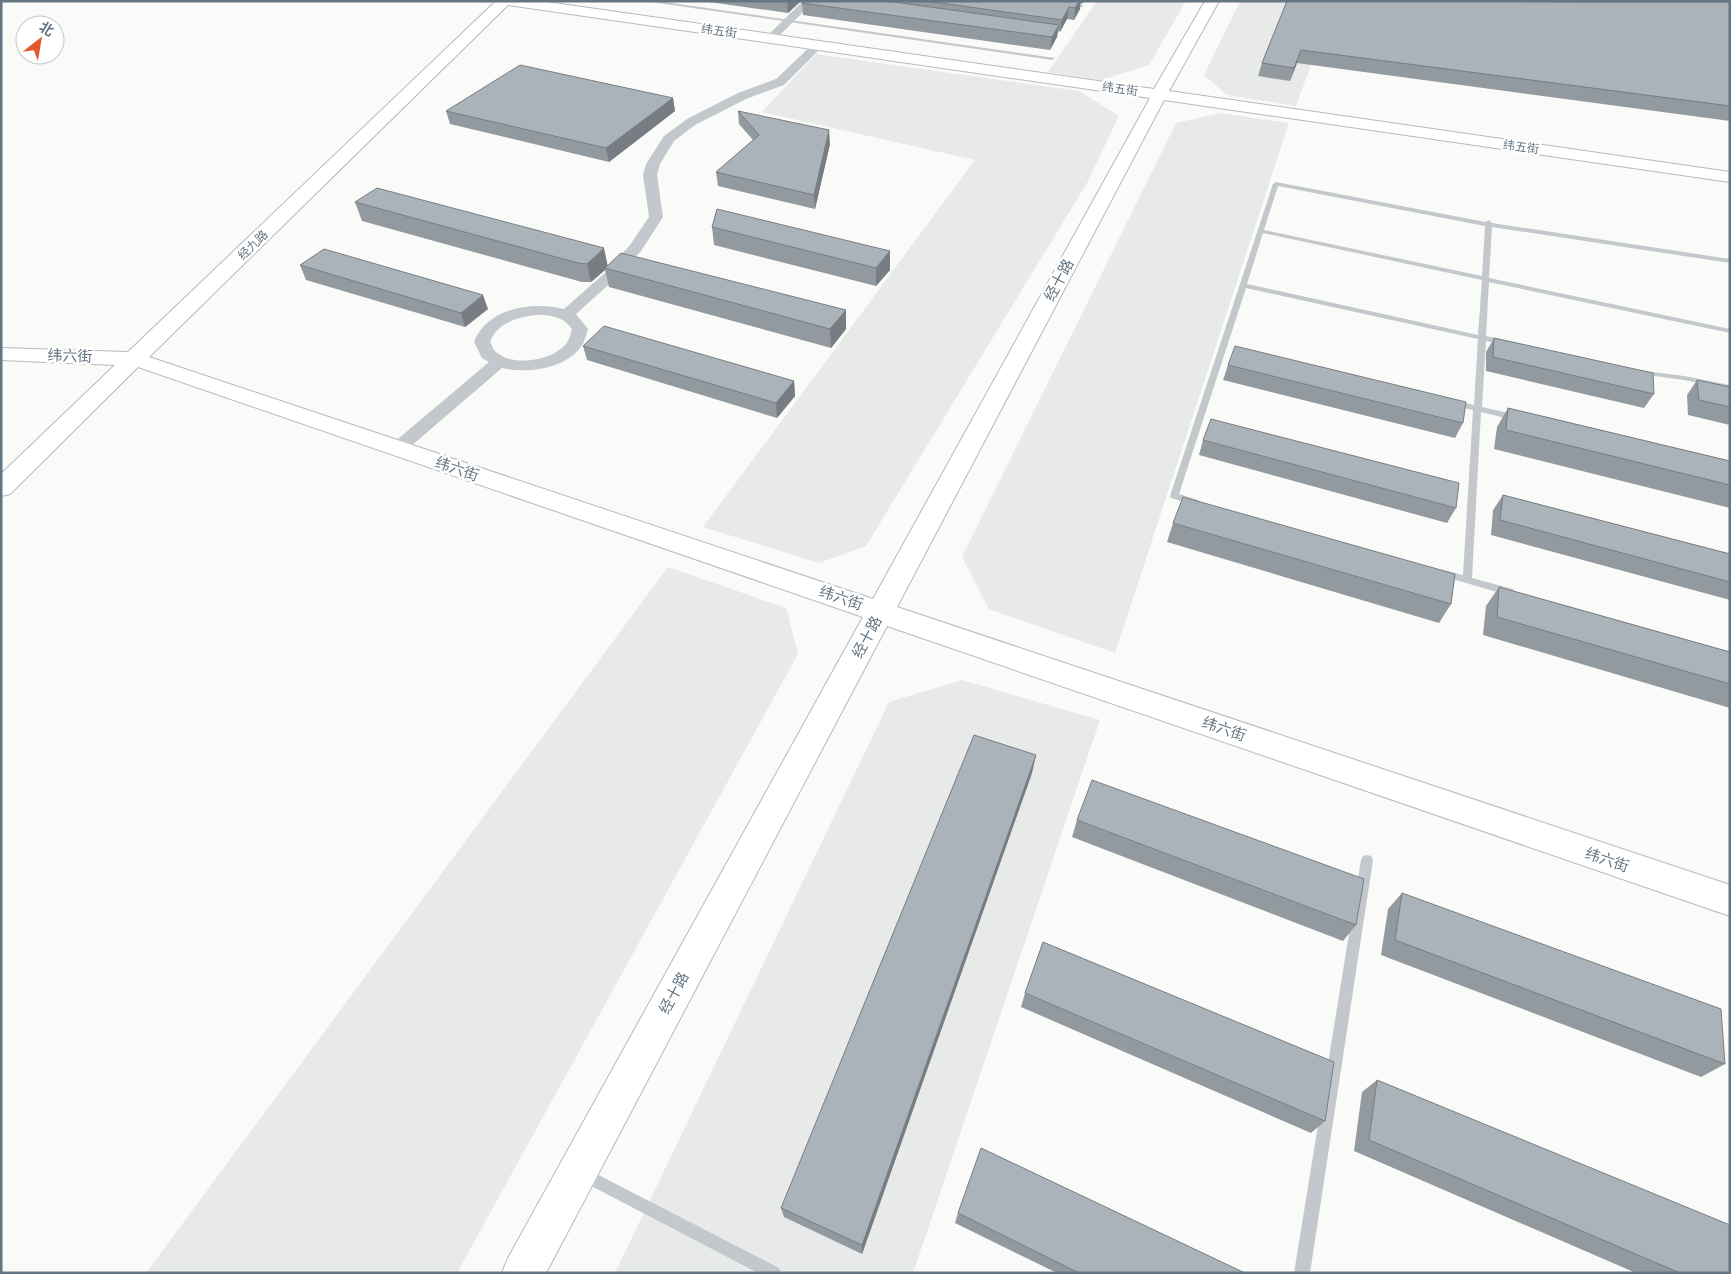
<svg xmlns="http://www.w3.org/2000/svg" width="1731" height="1274" font-family="Mulish,'Noto Sans SC',sans-serif">
  <style>
    .built { fill: #e8e9e9 }
    .lines { fill: none; stroke-linecap: round; stroke-linejoin: round }
    .secondary-casing { stroke: #b3babf; stroke-width: 2 }
    .lane { fill: #c3c8cc; fill-rule: evenodd }
    .street { fill: #c3c8cc; fill-rule: evenodd }
    .secondary { fill: #fff; fill-rule: evenodd }
    .wall { fill: #929a9f }
    .shaded-wall { fill: #777d82 }
    .building { fill: #aab3b9; stroke: #777d82 }
    .labels { text-anchor: middle; stroke-width: 5; stroke-linejoin: round; paint-order: stroke }
    .far-street-label { font-size: 12px; fill: #657683; stroke: #fff }
    .street-label { font-size: 15px; fill: #657683; stroke: #fff }
  </style>
  <rect width="100%" height="100%" fill="#fafaf8"/>
  <!-- built -->
  <path class="built" d="M1097 1H1186L1149 65 1101 80 1048 72Z
    M1240 1H1334L1296 106 1227 95 1204 75Z
    M816 54 1079 91 1119 116 1087 183 866 546 819 563 703 527 975 160 762 112Z
    M1221 113 1289 123 1115 653 989 609 962 557 1176 123Z
    M668 567 786 608 798 654 457 1273H146Z
    M962 680 1100 720 913 1273H615L889 702Z"/>
  <g class="lines">
    <defs>
      <path id="secondary" d="M496 1H540L1154 89 1205 1H1219L1169 91 1730 172V182L1164 100 897 607 1730 885V916L887 626 546 1273H502L508 1258 863 617 138 367 10 494 1 496V474L115 365 1 360V348L128 352ZM508 5 1150 98 873 599 149 357Z"/>
    </defs>
    <!-- secondary casing -->
    <use href="#secondary" class="secondary-casing"/>
    <!-- lane -->
    <path class="lane" d="M644 1H658L1055 58 1052 60Z
      M1040 1H1056L1084 6 1082 7Z
      M1276 182 1475 220 1486 222 1489 220 1492 223 1730 259V263L1492 227 1489 278 1730 329V333L1489 282 1486 336 1509 341 1510 343 1506 345 1486 341 1482 407 1521 416 1522 418 1518 421 1481 412 1472 578 1513 589 1515 592 1513 595 1510 596 1439 575 1437 573 1442 570 1463 575 1473 410 1451 405 1450 403 1454 400 1474 405 1478 339 1246 288 1179 494 1198 500 1199 502 1195 505 1171 498 1170 496 1273 184ZM1278 186 1485 226 1482 276 1264 230ZM1263 233 1482 280 1478 335 1247 284Z
      M1637 370 1684 376 1730 385V389L1684 380 1640 374H1637Z
      M1367 855 1371 856 1373 860 1310 1273H1294L1361 860 1363 856Z
      M583 1167 779 1268 781 1273H758L578 1179 576 1174 578 1169Z"/>
    <!-- street -->
    <path class="street" d="M803 1H814L774 41H766L764 39 766 37Z
      M817 43 823 46 784 85 746 99 695 125 674 141 660 164 657 175 663 217 641 251 616 278 576 314 588 329C586 334 585 340 583 344 567 369 528 374 502 368L404 452 398 454 392 452 389 448 392 444 489 362 482 358 474 342C487 308 532 301 564 309L606 272 630 245 649 217 643 175 646 164 664 136 687 119 738 93 776 79 813 44ZM536 315C550 315 563 316 572 329 571 333 570 337 568 341 557 360 513 368 496 352 493 350 492 345 490 342 497 323 517 317 536 315Z"/>
    <!-- secondary -->
    <use href="#secondary" class="secondary"/>
  </g>
  <!-- wall -->
  <path class="wall" d="M702 1H801L788 13Z
    M804 1H1084L1082 4 1080 3V9L1074 20 1067 19 1060 32 1058 31 1057 37 1050 50 803 15 802 3Z
    M1287 1 1730 5V121L1297 63 1290 81 1258 76 1262 63Z
    M673 98 675 111 609 162 450 124 446 111Z
    M738 111 830 144 815 209 718 186 716 172 753 140 739 124Z
    M355 202 608 265 846 310V329L831 348 609 287 605 270 591 282H582L362 221Z
    M712 227 890 251V270L876 286 714 245Z
    M300 265 488 309 465 327 306 280Z
    M1494 338 1654 394 1644 408 1486 371V352Z
    M583 346 794 381 795 396 777 418 587 360Z
    M1228 365 1463 423 1455 438 1223 380Z
    M1697 380 1730 387V425L1688 415 1687 395Z
    M1508 408 1730 461V508L1494 449 1497 427Z
    M1203 440 1456 508 1447 523 1199 455Z
    M1503 495 1730 554V600L1491 535 1493 510Z
    M1173 523 1451 604 1439 623 1167 542Z
    M1499 587 1730 652V708L1483 635 1486 606Z
    M1032 773 862 1254 784 1217 781 1208Z
    M1077 820 1356 925 1343 941 1072 837Z
    M1402 893 1725 1064 1701 1077 1381 955 1388 909Z
    M1025 993 1325 1121 1311 1133 1021 1007Z
    M1377 1080 1730 1273H1636L1354 1151 1362 1092Z
    M958 1213 1245 1273H1057L955 1223Z"/>
  <!-- shaded-wall -->
  <path class="shaded-wall" d="M787 1H801L788 13Z
    M1079 1H1081L1080 9 1074 20 1075 8Z
    M1069 7 1067 19 1060 32 1062 20Z
    M1059 25 1057 37 1050 50 1052 37Z
    M1301 50 1297 63 1290 81 1294 68Z
    M673 98 675 111 609 162 606 148Z
    M829 130 830 144 815 209 814 195Z
    M604 248 608 267 605 268V270L591 282 587 264Z
    M890 251V270L876 286V268Z
    M483 295 488 309 465 327 461 313Z
    M846 310V329L831 348 830 329Z
    M794 381 795 396 777 418 776 403Z
    M1036 755 1032 773 862 1254V1245Z"/>
  <!-- building -->
  <path class="building" d="M804 1H887L1059 25 1052 37 802 3Z
    M927 1H1079L1075 8 1069 7 1062 20Z
    M1287 1 1728 2 1730 5V106L1301 50 1294 68 1262 63Z
    M520 65 673 98 606 148 446 111Z
    M738 111 829 130 814 195 716 172 759 135Z
    M377 188 604 248 587 264 578 263 355 202Z
    M717 209 890 251 876 268 712 227Z
    M324 249 483 295 461 313 300 265Z
    M621 253 846 310 830 329 605 268Z
    M604 326 794 381 776 403 583 346Z
    M1494 338 1653 373 1654 394 1493 357Z
    M1235 346 1466 402 1463 423 1228 365Z
    M1697 380 1730 387V407L1699 400Z
    M1508 408 1730 461V485L1506 430Z
    M1211 419 1459 483 1456 508 1203 440Z
    M1503 495 1730 554V582L1500 520Z
    M1183 497 1455 574 1451 604 1173 523Z
    M1499 587 1730 652V684L1497 617Z
    M974 735 1036 755 862 1245 781 1208Z
    M1092 780 1364 879 1356 925 1077 820Z
    M1402 893 1721 1009 1725 1064 1395 940Z
    M1043 942 1334 1062 1325 1121 1025 993Z
    M1377 1080 1730 1225V1273H1680L1369 1140Z
    M981 1148 1245 1273H1079L958 1213Z"/>
  <g class="labels">
    <!-- far-street labels -->
    <g class="far-street-label">
      <text transform="translate(719 31) rotate(8)" y="4">纬五街</text>
      <text transform="translate(1120 89) rotate(8)" y="4">纬五街</text>
      <text transform="translate(1521 147) rotate(8)" y="4">纬五街</text>
      <text transform="translate(253 245) rotate(-44)" y="4">经九路</text>
    </g>
    <!-- street labels -->
    <g class="street-label">
      <text transform="translate(1059 280) rotate(-62)" y="5">经十路</text>
      <text transform="translate(70 356) rotate(2)" y="5">纬六街</text>
      <text transform="translate(457 469) rotate(19)" y="5">纬六街</text>
      <text transform="translate(841 598) rotate(19)" y="5">纬六街</text>
      <text transform="translate(867 637) rotate(-62)" y="5">经十路</text>
      <text transform="translate(1224 729) rotate(19)" y="5">纬六街</text>
      <text transform="translate(1607 860) rotate(19)" y="5">纬六街</text>
      <text transform="translate(674 993) rotate(-62)" y="5">经十路</text>
    </g>
  </g>
  <!-- border -->
  <rect width="1731" height="1274" fill="none" stroke="#657683" stroke-width="5"/>
  <!-- north arrow -->
  <g transform="translate(40 40) rotate(31)"><circle r="24" fill="#ffffff" stroke="#c1c8cd"/>
  <path d="M0-4L9 19L0 12L-9 19Z" fill="#e4572e"/>
  <text y="-8" font-size="14" font-weight="bold" text-anchor="middle" fill="#657683">北</text>
  </g>
</svg>
